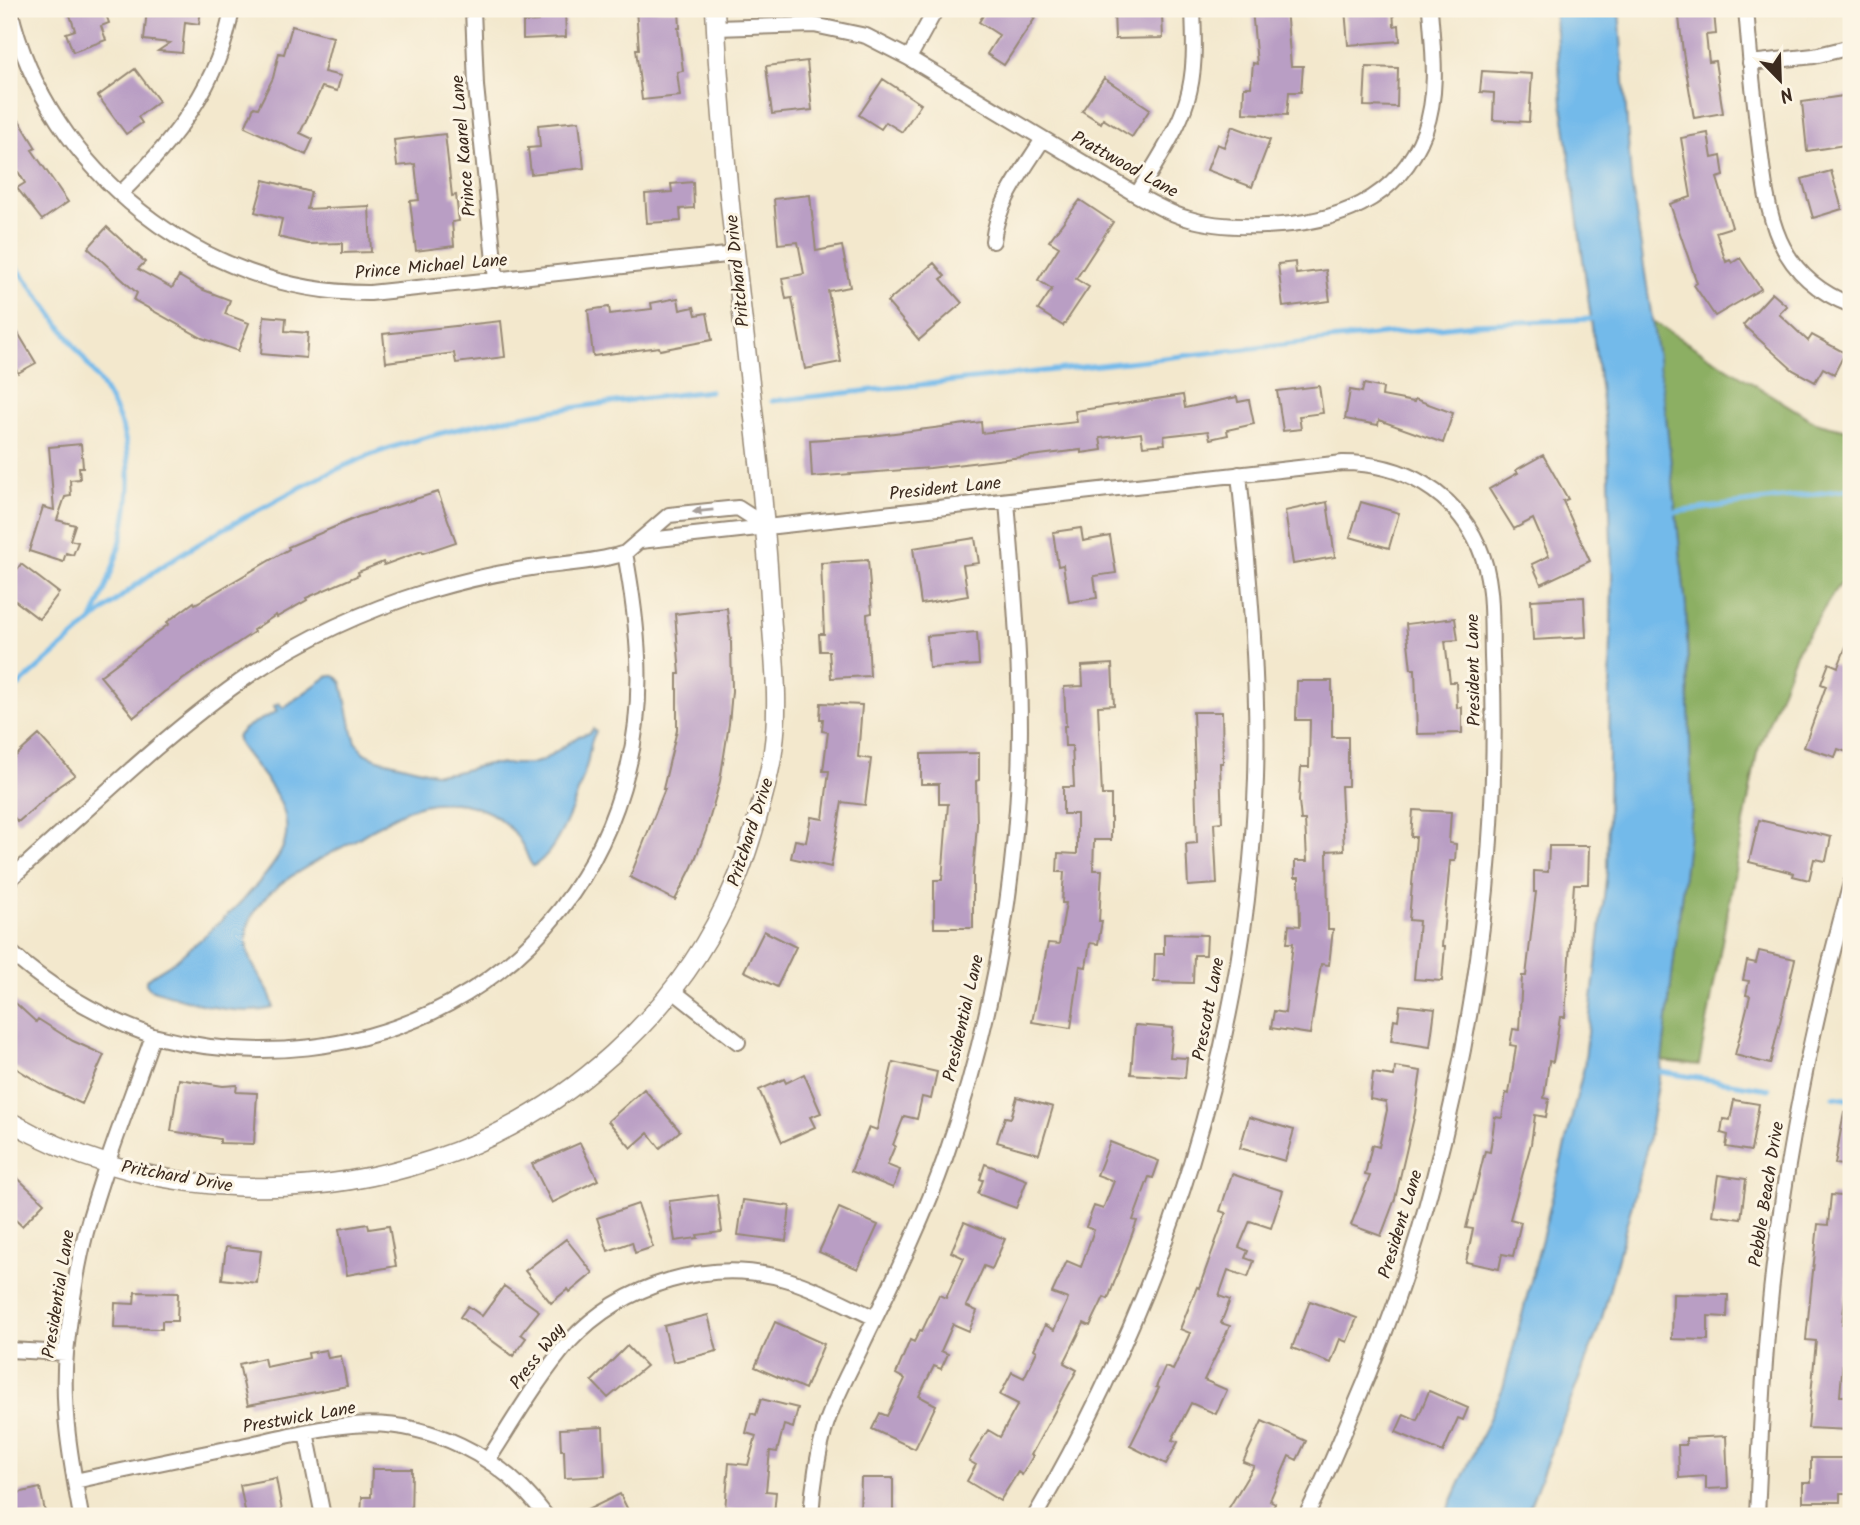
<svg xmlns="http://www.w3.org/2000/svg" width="1860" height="1525" font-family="Kalam,sans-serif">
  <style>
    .forest { fill: #8caf63; stroke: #646c40; stroke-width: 2 }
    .water { fill: #73baea; stroke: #577284; stroke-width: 2 }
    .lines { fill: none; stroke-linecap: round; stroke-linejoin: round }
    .stream { stroke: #73baea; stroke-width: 5 }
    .building { fill: #b99ec4 }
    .minor-casing { stroke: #978976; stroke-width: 18 }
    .tertiary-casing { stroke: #978976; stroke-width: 21 }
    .minor { stroke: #fff; stroke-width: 14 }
    .tertiary { stroke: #fff; stroke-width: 18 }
    .oneway { fill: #a79f9a }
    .labels { text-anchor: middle; stroke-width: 6; stroke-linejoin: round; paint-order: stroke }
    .street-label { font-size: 18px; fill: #3b2a1e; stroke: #fcf5e5 }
  </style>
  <rect width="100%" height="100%" fill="#fcf5e5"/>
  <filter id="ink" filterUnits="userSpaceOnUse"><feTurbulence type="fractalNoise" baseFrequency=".0143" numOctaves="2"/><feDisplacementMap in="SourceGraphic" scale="14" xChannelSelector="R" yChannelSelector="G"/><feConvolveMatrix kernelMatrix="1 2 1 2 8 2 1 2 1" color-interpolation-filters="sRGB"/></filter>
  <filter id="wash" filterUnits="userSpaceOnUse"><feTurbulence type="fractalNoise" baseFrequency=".00686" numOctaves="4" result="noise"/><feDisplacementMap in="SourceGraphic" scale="28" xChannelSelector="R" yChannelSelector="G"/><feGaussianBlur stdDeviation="1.57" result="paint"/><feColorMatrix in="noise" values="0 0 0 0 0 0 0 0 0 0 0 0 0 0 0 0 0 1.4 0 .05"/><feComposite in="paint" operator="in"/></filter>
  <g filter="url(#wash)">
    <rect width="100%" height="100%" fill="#f3e8cd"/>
    <!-- forest -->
    <path class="forest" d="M1652 321 1815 422 1851 431V566L1797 651 1757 753 1699 1065 1662 1061 1692 807 1686 607 1664 398Z"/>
    <!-- water -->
    <path class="water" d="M1554 9H1619L1631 181 1664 398 1686 607 1692 807 1662 1061 1648 1143 1601 1322 1526 1516H1445L1503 1388 1545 1227 1584 1067 1607 871 1612 575 1608 445 1562 103Z
      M328 676H336L342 683 351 726 356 742 364 753 378 759 434 773H452L488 764H530L542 761 579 736 590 733 593 729 596 732C589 741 590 753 587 764 579 791 559 853 533 866 528 861 527 854 524 848 515 831 499 815 481 809 462 802 442 801 423 805 398 811 379 826 357 839 324 858 262 884 249 923 236 962 273 983 273 1008 235 1018 185 1000 150 989L146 984V980C155 972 167 967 177 959 206 936 269 881 283 847 287 837 287 826 285 816 278 788 254 767 239 744L237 737C246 723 264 720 277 711L274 706 279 703 283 708Z"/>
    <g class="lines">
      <!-- stream -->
      <path class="stream" d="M9 258C32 286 53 315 73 344 92 370 112 397 122 427 141 492 119 561 92 620
        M772 401 1474 324 1591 319
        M1676 512 1851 489
        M9 694C46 662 82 628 121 597 165 561 214 533 264 507 306 484 347 462 393 447 496 414 604 403 710 391
        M1661 1072 1769 1089
        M1834 1097 1851 1100"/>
    </g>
    <g id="blocks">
      <!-- building -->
      <path class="building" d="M68 9H104L109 23 101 26 106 40 73 52 66 33 75 30Z
        M147 9H201L199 24 185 22 182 53 158 51 170 43 144 40Z
        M537 9H565L566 37 523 39V22L538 21Z
        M636 9 679 10 680 28H678L683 71 677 72 680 96 642 100 636 49H639Z
        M987 9H1021L1035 18 1004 65 987 54 999 35 979 22Z
        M1114 9H1152V15H1162L1163 38 1115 39Z
        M1252 9H1286L1291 66H1303L1301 92H1289L1287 115 1243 113 1244 87H1251L1253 63 1257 64Z
        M1345 9H1393L1394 26 1399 25 1400 41 1348 45Z
        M1678 9H1702L1703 13 1714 12 1716 34 1706 35 1709 62 1715 61 1723 113 1694 118 1683 52Z
        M292 26 333 37 324 72 341 76 337 91 322 87 300 133 313 139 306 155 245 127 254 107 258 108 273 78 279 53 284 54Z
        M807 61 812 110 772 114 766 66Z
        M1366 67 1398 68 1397 107 1364 106Z
        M135 69 159 101 138 117 142 123 126 134 98 96Z
        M1482 71 1532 74 1529 122 1493 120 1494 93 1480 92Z
        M1104 78 1150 109 1132 137 1103 119 1101 123 1082 111Z
        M883 79 921 104 902 132 886 122 881 129 859 115Z
        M1850 95 1851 144 1807 151 1802 102Z
        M19 120 36 148 32 150 68 202 42 220 17 188 25 183 9 157V127Z
        M579 121 584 168 531 174 528 148 540 147 538 125Z
        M1232 126 1270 140 1252 187 1207 170 1217 144 1224 147Z
        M1708 133 1712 158 1721 156 1724 176 1717 178 1732 227 1716 232 1726 262 1730 260 1732 263 1740 258 1761 289 1715 316 1694 285 1697 283 1670 204 1691 197 1681 138Z
        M445 134 452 196 456 195 459 221 452 222 454 246 416 251 410 201 419 200 415 164 397 166 394 140Z
        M1831 171 1842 209 1813 218 1802 179Z
        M264 180 311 192 307 209 369 206 371 252 342 253V243L308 244 278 237 282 219 255 212Z
        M693 182 694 208 680 209 681 221 647 223 645 194 672 192 671 184Z
        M810 195 816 251 842 246 850 287 828 291 841 362 805 369 792 298 786 299 782 278 804 274 798 242 778 244 774 199Z
        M1080 200 1113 222 1076 279 1089 287 1063 326 1038 310 1052 289 1038 280 1059 247 1049 241Z
        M107 227 145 262 138 269 172 288 179 276 201 289 230 300 225 314 249 323 238 351 202 338 134 300 137 293 88 248Z
        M1295 262 1296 274 1326 270 1330 301 1283 307 1278 264Z
        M934 263 945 276 941 279 962 303 919 340 887 302Z
        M1772 293 1787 306 1779 314 1808 341 1812 335 1845 353 1834 374 1823 368 1815 382 1793 370 1743 325Z
        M678 298 680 310 694 307 696 315 707 313 712 340 660 350 659 347 593 356 588 310 609 307 610 314 652 309 651 303Z
        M264 316 286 318 285 331 308 333 306 358 261 354Z
        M9 318 36 363 18 373 9 357Z
        M501 321 505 357 456 363 454 353 386 362 383 334Z
        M1364 384 1383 388 1382 396 1414 402 1415 399 1453 413 1443 443 1379 420 1378 425 1345 419 1350 390 1362 392Z
        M1319 386 1323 413 1299 416 1301 429 1283 431 1277 391Z
        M1183 395 1185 408 1237 397 1238 402 1249 400 1254 424 1227 430 1228 435 1210 439 1208 431 1164 436 1165 444 1143 446 1141 433 1100 438 1102 450 1081 453V450L930 468 812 477 810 440 871 436 981 422 982 433 1077 422 1075 411Z
        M81 444 83 467H79L80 479 70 480 71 496 65 497 57 520 75 525 70 540 78 542 73 555 66 553 63 562 29 551 43 507 54 510 49 447Z
        M1543 455 1568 499 1563 501 1590 561 1541 584 1532 564 1549 556 1533 519 1514 529 1489 489 1518 473 1516 470Z
        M438 492 456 542 423 553 422 551 384 565 383 562 358 572 359 575 306 598 307 600 277 617 276 615 253 630 254 632 164 692 134 717 100 676 169 624 167 622 194 602 195 604 289 549 288 547 358 517Z
        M1327 502 1335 557 1293 564 1285 511Z
        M1361 502 1399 513 1389 548 1350 537Z
        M1081 528 1083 541 1110 536 1116 573 1094 576 1097 598 1069 602 1063 565 1058 566 1053 532Z
        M975 538 979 563 963 565 968 596 921 604 913 548Z
        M868 560 872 613 867 614 870 676 831 678 829 651H820L819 634H824L821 563Z
        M21 564 59 593 39 619 9 596V581Z
        M1584 597 1586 637 1533 640 1531 600Z
        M727 608 731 642 732 691 729 724 720 781 706 831 692 867 675 900 630 877 665 789H663L677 730V674H680L675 614Z
        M1455 618 1458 640 1445 641 1450 682H1456L1457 708 1462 707V733L1417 734 1415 669H1411L1406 624Z
        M977 632 979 665 929 668 927 636Z
        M1850 636 1851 741 1847 752 1838 749 1835 757 1804 747 1826 686 1821 684 1829 663 1838 667Z
        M1112 664 1114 705 1098 706 1102 795H1111V840H1094L1093 870H1102L1099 921H1102L1098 944 1090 943 1086 967 1080 966 1071 1028 1032 1022 1048 943 1059 944 1066 903H1062L1064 872H1057L1058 853 1077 854V814H1063V787H1074L1072 746H1065L1064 726H1066L1064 687 1083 686 1082 666Z
        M1297 681H1332V737H1348V786H1341L1344 850 1327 851 1328 929H1333L1329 965 1321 964 1310 1034 1271 1028 1274 1011 1285 1013 1293 943H1287L1289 925 1300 926 1299 877H1295V861H1307L1305 820H1301L1299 801 1301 767H1309L1310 720H1296Z
        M821 703 862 705 858 757 871 759 865 805 842 802 831 867 791 858 795 840 806 842 811 817 823 819 829 771H823L828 732 822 731 823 719H820Z
        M1193 712H1222L1223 763H1220L1222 822 1214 823 1217 884 1188 886 1186 844 1197 843Z
        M39 735 75 775 59 786 18 822 9 812V762Z
        M979 753V780L976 781 977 824 973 875V928H934V880H942L948 804H939V784H921V754Z
        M1413 810 1451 812 1449 843 1456 844 1455 861H1450L1442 946H1445L1442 981 1414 979 1419 921 1409 920 1416 837H1411Z
        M1759 820 1831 837 1826 861 1814 859 1809 880 1793 876 1794 873 1749 862Z
        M1549 846H1589L1588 884H1574L1565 1017H1560L1553 1062 1549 1061 1544 1098 1549 1099 1546 1117 1535 1115 1531 1144 1510 1219 1521 1222 1513 1256 1502 1254 1499 1269 1466 1262 1473 1229 1466 1228 1485 1151 1490 1152 1495 1117 1502 1118 1506 1093 1509 1094 1516 1046 1510 1045 1513 1029 1519 1030 1522 976H1526L1536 892H1534V871L1548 872Z
        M764 931 796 947 777 987 744 971Z
        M1164 934 1207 935 1206 955H1194L1193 983 1154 982 1155 954H1164Z
        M1759 951 1795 959 1770 1064 1735 1055 1750 996 1746 995 1749 981 1743 980 1747 961 1756 963Z
        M9 997 36 1022 38 1019 73 1041 104 1055 82 1104 48 1088 9 1064Z
        M1400 1005 1435 1009 1430 1047 1391 1041 1394 1019 1398 1020Z
        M1135 1025 1173 1028 1170 1057 1187 1058 1185 1078 1131 1074Z
        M893 1062 937 1072 931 1099 922 1097 917 1119 904 1116 893 1145 895 1146 887 1165 900 1170 893 1188 851 1171 869 1127 877 1130Z
        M1395 1067 1421 1071 1415 1113 1395 1199 1381 1236 1351 1225 1370 1176 1365 1175 1372 1145 1379 1147 1387 1110 1386 1102 1370 1099 1373 1073 1394 1076Z
        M804 1074 821 1113 810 1117 815 1127 782 1142 759 1090 784 1079 786 1083Z
        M179 1079 223 1086 237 1085 236 1092 257 1093 254 1144 220 1143V1139L171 1131Z
        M644 1089 680 1131 660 1148 648 1133 631 1148 608 1121Z
        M1017 1097 1053 1107 1039 1154 997 1142 1005 1117 1011 1118Z
        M1734 1100 1759 1104 1751 1151 1726 1147 1728 1135 1721 1133 1723 1119 1730 1120Z
        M1844 1112 1851 1113V1166L1835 1164Z
        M1249 1117 1294 1130 1285 1161 1240 1148Z
        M1110 1142 1159 1161 1153 1178 1149 1177 1133 1220 1137 1221 1108 1299 1104 1297 1090 1326 1084 1323 1064 1363 1077 1370 1031 1455 1033 1456 1022 1475 1018 1472 1000 1501 967 1481 976 1465 969 1461 988 1430 1000 1437 1018 1404 1000 1395 1012 1372 1024 1378 1037 1351 1034 1349 1045 1325 1054 1330 1068 1299 1052 1293 1067 1261 1081 1267 1094 1230 1086 1227 1094 1206 1103 1209 1114 1181 1097 1175Z
        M580 1143 598 1180 552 1203 532 1164Z
        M985 1164 1027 1180 1016 1208 978 1194 983 1180 980 1179Z
        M9 1170 44 1203 22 1226 9 1214Z
        M1232 1174 1283 1191 1271 1228 1250 1221 1239 1247 1248 1251 1245 1258 1254 1261 1248 1277 1228 1270 1219 1296 1230 1300 1221 1323 1230 1326 1204 1380 1227 1390 1216 1414 1191 1403 1172 1440 1178 1442 1166 1464 1130 1446 1159 1388 1156 1387 1165 1367 1173 1370 1190 1333 1180 1329 1197 1287 1199 1288 1226 1213 1220 1211Z
        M1718 1175 1746 1179 1741 1219 1712 1215Z
        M717 1195 722 1232 697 1235 698 1238 675 1241 669 1201Z
        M1831 1195 1851 1197V1249L1842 1324H1846L1840 1396H1851V1430L1808 1428 1816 1341 1806 1340 1809 1309 1818 1224 1828 1225Z
        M743 1200 790 1206 786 1241 738 1235Z
        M638 1204 653 1247 635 1253 632 1242 608 1251 597 1218Z
        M839 1208 878 1225 858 1269 819 1252Z
        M964 1222 1005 1239 992 1269 984 1266 966 1306 977 1311 969 1331 953 1324 941 1351 948 1354 941 1369 934 1366 919 1396 936 1405 915 1449 872 1429 880 1413 887 1416 905 1379 896 1374 910 1340 914 1342 920 1330 922 1331 939 1295 946 1298 964 1258 951 1252Z
        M368 1224 369 1229 389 1226 396 1266 347 1275 339 1229Z
        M566 1239 593 1273 570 1292 568 1289 551 1303 525 1271Z
        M226 1247 261 1251 257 1283 222 1279Z
        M504 1286 539 1311 521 1334 526 1338 513 1356 460 1317 468 1306 482 1316Z
        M135 1292 178 1293 177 1321H162V1329L114 1328 115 1303 134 1304Z
        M1673 1294 1728 1295 1727 1317 1708 1316V1340L1672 1339Z
        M1310 1301 1357 1318 1347 1342 1340 1339 1331 1363 1292 1348Z
        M708 1315 717 1351 673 1362 664 1326Z
        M775 1322 824 1344 805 1389 755 1367Z
        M627 1346 646 1366 608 1398 592 1381Z
        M326 1350 328 1358 341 1356 347 1386 248 1405 239 1364 264 1358 266 1367 309 1358 308 1353Z
        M1429 1391 1468 1408 1463 1420 1458 1418 1443 1452 1396 1432 1404 1414 1417 1420Z
        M761 1399 798 1408 793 1428 784 1425 777 1452 770 1451 766 1491 776 1492 774 1514 725 1510 729 1463 748 1465 756 1436 746 1433 751 1413 756 1415Z
        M1262 1421 1306 1441 1297 1460 1289 1456 1270 1500 1275 1503 1267 1516H1224L1254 1466 1243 1462Z
        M603 1427 605 1476 565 1478 564 1450H561L560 1429Z
        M1726 1436 1728 1488 1706 1489V1476L1679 1478 1678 1445H1686V1438Z
        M1811 1458H1851V1493H1840V1502H1803V1483H1811Z
        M372 1469H412L411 1516H361L362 1497H371Z
        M276 1478 283 1516H246L240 1485Z
        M861 1478H893V1516H860Z
        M40 1488 46 1516H9V1495Z
        M620 1494 631 1516H575Z"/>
    </g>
  </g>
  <g filter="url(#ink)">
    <use href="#blocks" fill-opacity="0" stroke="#978976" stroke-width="2"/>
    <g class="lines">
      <defs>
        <path id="minor" d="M10 9C47 171 204 294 370 293L736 254
          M473 9 476 86 496 280
          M1746 9C1749 50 1753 91 1758 132 1767 207 1770 274 1851 305
          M716 28 814 25 866 36 909 58 1137 195C1153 204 1169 213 1186 218 1211 226 1239 227 1266 226 1335 223 1398 202 1425 131 1439 91 1433 50 1430 9
          M909 58 936 9
          M1750 63 1814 56 1851 47
          M120 194C174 141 219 85 232 9
          M1137 195C1154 165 1177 133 1187 100 1196 70 1194 39 1193 9
          M993 241C997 203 1023 171 1043 139
          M640 541 1343 463C1402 463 1454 491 1479 547 1494 581 1491 621 1492 657 1500 833 1478 1012 1433 1181 1412 1263 1383 1342 1349 1420 1336 1452 1322 1485 1306 1516
          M9 880C88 810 164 734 251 674 305 638 366 610 428 591 462 581 496 573 531 568 559 564 588 563 615 556L625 553 669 515 738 508 766 526
          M9 951C51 989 100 1017 153 1036 130 1101 104 1166 86 1232 76 1271 70 1313 66 1353 61 1408 71 1462 81 1516
          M672 990 738 1042
          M153 1036C362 1090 575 985 628 768 646 696 638 624 625 553
          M9 1350 66 1353
          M306 1432 323 1516
          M488 1460C514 1420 538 1378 569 1342 622 1284 712 1256 788 1280 818 1289 847 1305 875 1318
          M75 1481C130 1469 186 1457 242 1446 278 1438 315 1428 352 1425 428 1419 501 1455 546 1516
          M811 1516C813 1486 817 1457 825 1428 834 1398 851 1369 864 1341 893 1281 923 1221 945 1158 988 1035 1013 905 1019 775 1023 684 1014 592 1007 501
          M1035 1516C1166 1292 1248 1039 1256 778 1259 676 1249 576 1239 474
          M1757 1516C1761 1430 1764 1343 1775 1257 1790 1131 1817 1005 1851 883"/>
        <path id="tertiary" d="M9 1121C137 1194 293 1206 432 1160 563 1117 681 1013 734 885 744 864 750 841 757 819 763 796 770 774 773 751 779 710 775 668 772 628 769 576 765 523 760 471 743 317 722 163 715 9"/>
      </defs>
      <!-- minor casing -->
      <use href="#minor" class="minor-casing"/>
      <!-- tertiary casing -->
      <use href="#tertiary" class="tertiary-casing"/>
      <!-- minor -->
      <use href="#minor" class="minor"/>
      <!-- tertiary -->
      <use href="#tertiary" class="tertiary"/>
    </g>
    <!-- one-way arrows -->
    <defs><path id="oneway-solid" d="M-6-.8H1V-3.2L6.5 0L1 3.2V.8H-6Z" transform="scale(1.75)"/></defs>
    <use class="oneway" href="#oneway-solid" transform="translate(703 511) rotate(174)"/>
  </g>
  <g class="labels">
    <!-- street labels -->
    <g class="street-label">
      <text transform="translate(463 146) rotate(-95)" y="6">Prince Kaarel Lane</text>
      <text transform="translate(1125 164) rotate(29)" y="6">Prattwood Lane</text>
      <text transform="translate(431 266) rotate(-5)" y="6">Prince Michael Lane</text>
      <text transform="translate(737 271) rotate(-96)" y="6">Pritchard Drive</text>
      <text transform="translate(945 488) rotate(-6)" y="6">President Lane</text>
      <text transform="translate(1473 670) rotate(-91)" y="6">President Lane</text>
      <text transform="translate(750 832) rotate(-72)" y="6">Pritchard Drive</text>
      <text transform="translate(1208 1009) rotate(-79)" y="6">Prescott Lane</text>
      <text transform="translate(963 1018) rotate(-77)" y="6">Presidential Lane</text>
      <text transform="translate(177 1176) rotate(10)" y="6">Pritchard Drive</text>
      <text transform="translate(1766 1194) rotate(-81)" y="6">Pebble Beach Drive</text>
      <text transform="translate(1400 1224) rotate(-73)" y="6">President Lane</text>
      <text transform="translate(58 1294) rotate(-81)" y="6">Presidential Lane</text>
      <text transform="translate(537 1356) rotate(-52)" y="6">Press Way</text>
      <text transform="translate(299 1417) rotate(-10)" y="6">Prestwick Lane</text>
    </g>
  </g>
  <!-- margin -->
  <rect width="1860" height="1525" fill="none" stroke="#fcf5e5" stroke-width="35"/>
  <!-- north arrow -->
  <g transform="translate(1780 80) rotate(157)" stroke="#fcf5e5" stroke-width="5" paint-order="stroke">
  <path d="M0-5L12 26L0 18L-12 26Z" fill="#3b2a1e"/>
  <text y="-10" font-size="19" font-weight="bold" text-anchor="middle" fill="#3b2a1e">N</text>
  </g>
</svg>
